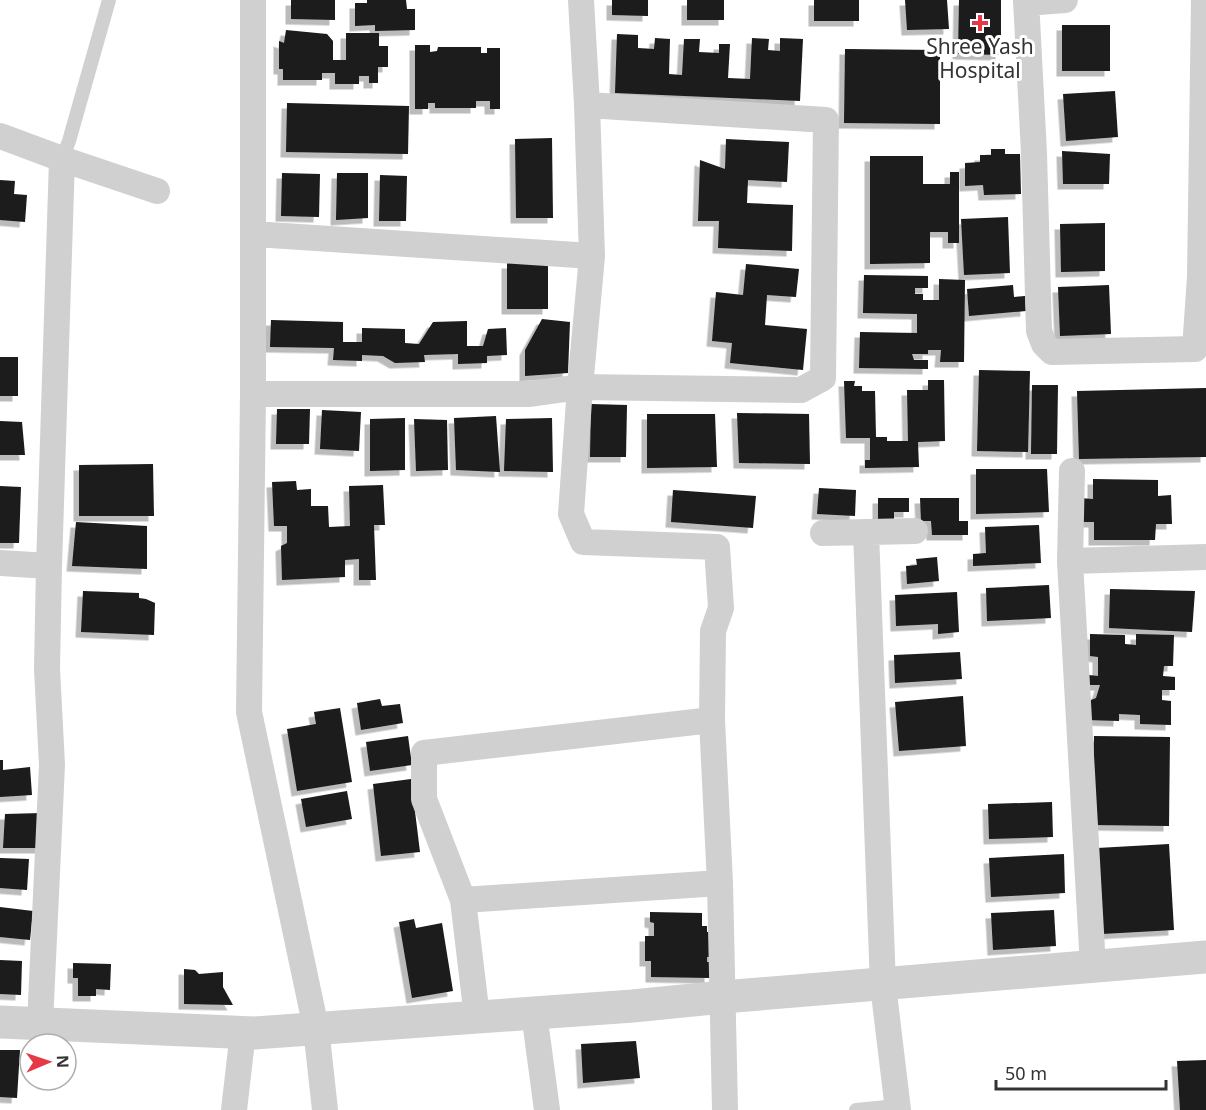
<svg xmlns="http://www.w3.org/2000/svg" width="1206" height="1110" font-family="'Noto Sans',sans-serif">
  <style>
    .building { fill: #1a1a1a; filter: url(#shadow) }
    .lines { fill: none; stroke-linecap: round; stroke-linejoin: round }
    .service { stroke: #d0d0d0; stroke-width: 14 }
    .minor { stroke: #d0d0d0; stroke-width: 26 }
    .tertiary { stroke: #d0d0d0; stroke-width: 33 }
    .poi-dot { fill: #e63946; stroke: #fff; stroke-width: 2 }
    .labels { text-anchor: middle; stroke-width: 6; stroke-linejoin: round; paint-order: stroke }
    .poi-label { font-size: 21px; fill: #333; stroke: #fff }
  </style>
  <defs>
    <filter id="shadow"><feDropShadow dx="-5.5" dy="5.5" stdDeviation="0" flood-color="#0004"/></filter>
  </defs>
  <rect width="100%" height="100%" fill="#fff"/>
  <!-- building -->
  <path class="building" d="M291 0H335V20L291 19Z
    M367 0H406L407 9H415V30L375 31V25L355 26V3H367Z
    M612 0H648V16L612 15Z
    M687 0H724V20H687Z
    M814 0H859V21H814Z
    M905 0H947L949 29 907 30Z
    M959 0H1001V55L958 54Z
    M1062 25H1110V71H1062Z
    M286 30 327 34 333 41V60H346V33H379V46H388V67H378V83H369V76H359V84H335V73H322V80H283V69H279V41L284 43Z
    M617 34 638 35V48L654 49 655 38 670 39 669 74 682 75 684 39H700L699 52 719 53V44H730L728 78 750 79 752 38 769 39 768 50 780 51V38L803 39 800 101 615 93Z
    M415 45H430V52L437 51 438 47H481V53H487V48H500V109H490V101H476V108H435V103H428V109H415Z
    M845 49 940 50V124L844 123Z
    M1115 91 1118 137 1066 141 1063 94Z
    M287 103 409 106 408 154 286 152Z
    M552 138 553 218H516L515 139Z
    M726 139 789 142 787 182 748 180 747 203 793 205 792 251 718 248 719 221H698L700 160 725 169Z
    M991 149H1005V154H1020L1021 194 984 195 983 185 965 186V163L980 162V155H991Z
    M1062 151 1110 154 1109 184H1063Z
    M870 156H923V184H950V172H959V243H948V232H930V263L870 264Z
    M282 173 320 174 319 217 281 216Z
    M337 173H368V218L336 220Z
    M380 175 407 176 406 221H379Z
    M0 180 15 181 14 194 27 195 25 222 0 220Z
    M1008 217 1010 273 964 275 961 219Z
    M1105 223V271L1061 272 1060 224Z
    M507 263H548V309H507Z
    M746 264 799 269 796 297 767 295 765 325 807 329 803 370 730 363 732 343 712 341 716 292 743 295Z
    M864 275 928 276V288H915V294H923V300H939V279L965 280 964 362H940L941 350H928V354H912L914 360H928V369L859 368 860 332 917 333V314L863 313Z
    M1013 285 1014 297 1025 296 1026 311 969 316 967 289Z
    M1109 285 1111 334 1060 336 1058 287Z
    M542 319 570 322 568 373 525 376V350Z
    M271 320 343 322V342H362V328L405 329V343L419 344 433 322 467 321V346H483L488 329 506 328 507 355 487 356V363L458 364V354L424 355 425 362 395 363 383 356 362 355V361L333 360 334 348 270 347Z
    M0 357H18V396H0Z
    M979 370 1030 371 1028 452 977 451Z
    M928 380H944L945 441 918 442 919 467 865 468V460H870V438H846L844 381H855L854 386H862V391H875L876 437H887V441H908L907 390H928Z
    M1032 385H1058L1057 454H1031Z
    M1206 388V457L1079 459 1077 391Z
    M591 404 627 405 626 457H590Z
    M277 409H310L309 444H276Z
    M322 410 361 412 359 451 320 449Z
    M737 413 809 414 810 464 739 463Z
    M647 414H715L717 467 647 468Z
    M496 416 500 472 456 470 454 418Z
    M405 418V470L370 471V419Z
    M552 418 553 472 504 471 506 419Z
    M414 419 447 420 448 470 416 471Z
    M0 421 22 422 25 455H0Z
    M153 464 154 516H79V465Z
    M976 469H1047L1049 512 976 514Z
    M1093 479 1158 480V496L1171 495 1172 524H1156L1155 540H1094V522H1080V498L1093 499Z
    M296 481 297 490 311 489V506H328L329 527 350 526 349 486 383 485 385 525H374L376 580H359V559L345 560V577L282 580 281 546 287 543V526H274L272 482Z
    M0 486 21 487 19 543H0Z
    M819 488 856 490 855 516 817 514Z
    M673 490 756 496 753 528 671 522Z
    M878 498H909V512H894V524H878Z
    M920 498H959V521H968V535H932L931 521H921Z
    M76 522 147 526V569L72 566Z
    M1039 525 1041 563 973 566V554L986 553 985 527Z
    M937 557 939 581 907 584 906 566 917 565 916 559Z
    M1049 585 1051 618 987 621 986 588Z
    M1110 589 1195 591 1192 632 1109 628Z
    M83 591 139 593V598L146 599 155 603 154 635 81 632Z
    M957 592 959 632 938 634V624L896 626 895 595Z
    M1090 634 1125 635V644L1136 645V634L1174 635 1173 666H1164L1163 676 1175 677V690H1162V700L1171 701V725L1140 724V715L1119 714V721L1086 720V702L1096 698 1100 685H1088L1089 675 1098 676V657L1090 656Z
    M960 652 962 679 895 683 894 655Z
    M963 696 966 746 899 751 895 702Z
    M380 699 382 706 400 704 403 723 361 730 357 703Z
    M340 708 352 782 297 791 287 729 316 724 314 712Z
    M408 736 412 765 370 771 366 742Z
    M1094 736 1170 737 1169 826 1093 825Z
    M0 760H3V770L30 767 32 795 0 797Z
    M411 779 420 852 381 856 373 784Z
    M347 791 352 819 306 827 301 799Z
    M1052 802 1053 837 989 839 988 804Z
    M42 813 43 848H3L5 814Z
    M1169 844 1174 930 1102 934 1097 848Z
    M1064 854 1065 893 991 897 989 858Z
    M0 858 29 859 27 890 0 888Z
    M0 907 33 911 30 940 0 937Z
    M1054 910 1056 946 993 950 991 913Z
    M650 912 702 913V926H707V932H715V957H707V962H710V978L651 977V961H645V936H654V923L650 922Z
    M414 919 416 928 442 923 453 991 412 998 399 922Z
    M0 960 22 961 21 995 0 994Z
    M73 963 111 964 110 990 96 989V996H78V978H73Z
    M184 969 195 970 199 974 223 972V987L233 1005 184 1004Z
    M636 1041 640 1078 583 1083 581 1044Z
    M0 1050H20L17 1098 0 1097Z
    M1206 1060V1110H1180L1177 1061Z"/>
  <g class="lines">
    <!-- service -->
    <path class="service" d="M62 159 69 141 109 0
      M856 1110 897 1106"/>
    <!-- minor -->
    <path class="minor" d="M581 0 587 105 592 256 580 387 571 514 583 542 717 547 721 608 713 631 712 720 720 883 725 1110
      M1026 0 1034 153 1039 331 1044 344 1052 352 1195 349 1200 277 1204 0
      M1026 3 1065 0
      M0 136 62 159 49 566 47 669 52 765 40 1024
      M62 159 157 191
      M253 234 592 256
      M253 394V0
      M866 532 883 985 898 1110
      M823 533 915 531
      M1070 561 1072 471
      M0 563 49 566
      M463 900 720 883
      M1093 967 1070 561 1206 557
      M534 1013 547 1110
      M477 1017 463 900 424 799V753L712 720
      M234 1110 243 1032
      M325 1110 316 1028 249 712 253 394H530L580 387 801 390 823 378 826 120 587 105"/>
    <!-- tertiary -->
    <path class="tertiary" d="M0 1022 254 1033 633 1006 723 997 1206 957"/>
  </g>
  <!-- markers -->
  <path class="poi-dot" d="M977 14h6v6h6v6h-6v6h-6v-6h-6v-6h6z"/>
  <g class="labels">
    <!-- poi labels -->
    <g class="poi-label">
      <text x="980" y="54">Shree Yash<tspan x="980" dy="24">Hospital</tspan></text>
    </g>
  </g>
  <!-- north arrow -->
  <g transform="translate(48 1062) rotate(88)"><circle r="28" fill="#ffffff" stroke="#adadad" stroke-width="1.5"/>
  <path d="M0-4.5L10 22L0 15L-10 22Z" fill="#e63946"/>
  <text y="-9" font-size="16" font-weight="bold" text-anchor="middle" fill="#333333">N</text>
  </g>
  <!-- scale -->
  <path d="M996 1080v9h170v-9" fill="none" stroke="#333333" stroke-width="3"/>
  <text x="1005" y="1080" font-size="18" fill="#333333" stroke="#ffffff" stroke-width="4.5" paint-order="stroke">50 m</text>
</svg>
